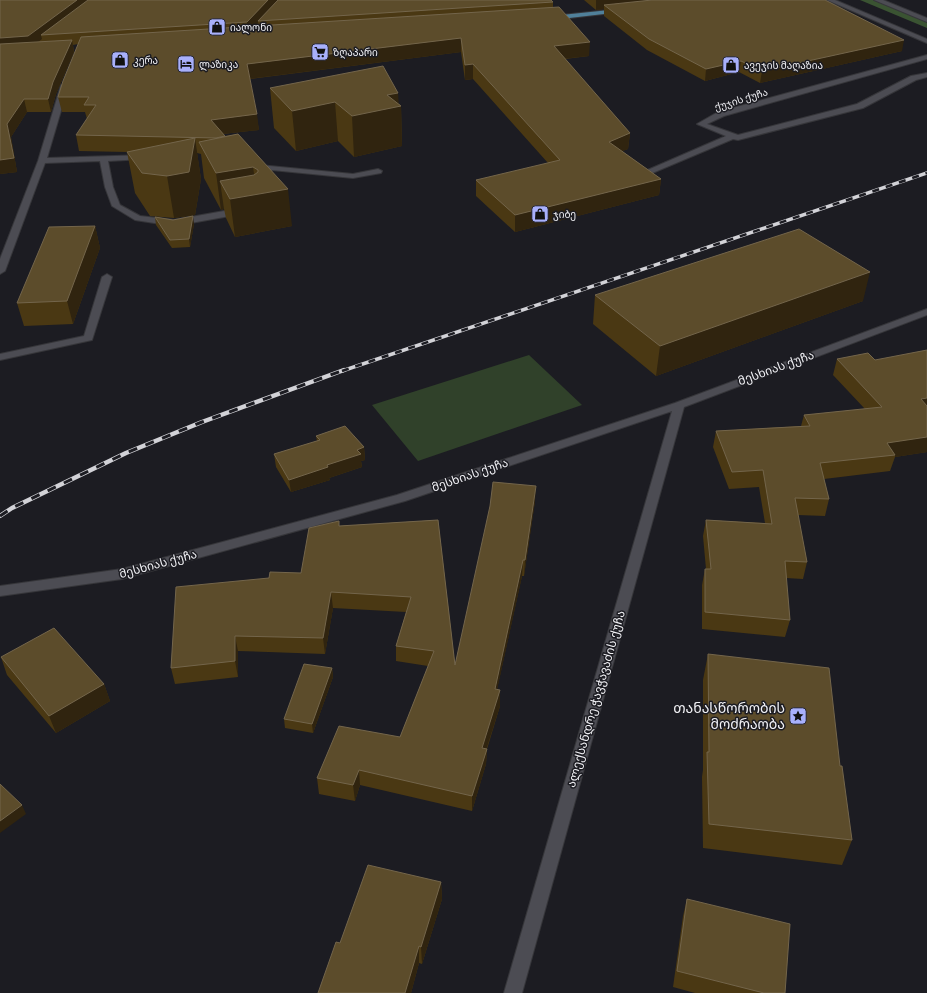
<svg xmlns="http://www.w3.org/2000/svg" width="927" height="993" font-family="Cabin,'Noto Sans Georgian',sans-serif">
  <style>
    .green { fill: #30412a }
    .forest { fill: #3a5332 }
    .lines { fill: none; stroke-linecap: round; stroke-linejoin: round }
    .minor-casing { stroke: #36363a; stroke-width: 2 }
    .major-casing { stroke: #36363a; stroke-width: 2 }
    .minor { fill: #4c4c53; fill-rule: evenodd }
    .major { fill: #50809a; fill-rule: evenodd }
    .rail-far1-casing { stroke: #d2d2d7; stroke-width: 3.5 }
    .rail-casing { stroke: #d2d2d7; stroke-width: 4.5 }
    .rail-far1 { stroke: #1c1c22; stroke-width: 2.5; stroke-dasharray: 7; stroke-linecap: butt }
    .rail { stroke: #1c1c22; stroke-width: 3; stroke-dasharray: 9; stroke-linecap: butt }
    .wall { fill: #4a3813 }
    .shaded-wall { fill: #30240f }
    .building { fill: #5c4c2b; stroke: #73654b }
    .labels { text-anchor: middle; stroke-width: 3; stroke-linejoin: round; paint-order: stroke }
    .far-poi-label { font-size: 10px; fill: #f0f0f4; stroke: #1c1c22; text-anchor: start }
    .far-street-label { font-size: 10px; fill: #f0f0f4; stroke: #1c1c22 }
    .street-label { font-size: 12px; fill: #f0f0f4; stroke: #1c1c22 }
    .near-poi-label { font-size: 14px; fill: #f0f0f4; stroke: #1c1c22; text-anchor: end }
  </style>
  <rect width="100%" height="100%" fill="#1c1c22"/>
  <!-- green -->
  <path class="green" d="M529 355 582 405 418 461 372 405Z"/>
  <!-- forest -->
  <path class="forest" d="M860 0H875L927 22V28Z"/>
  <g class="lines">
    <defs>
      <path id="minor" d="M827 0H835L927 39V43Z
        M874 0H883L927 18V22Z
        M927 55V59L724 116 707 124 738 135 857 104 911 76 927 73V77L916 80 863 108 738 140 733 139 650 174H644L643 172 726 136 697 124 718 112Z
        M61 85H64L68 87 47 158 147 155V159H144L108 161 113 187 120 205 140 216 174 220 241 208 245 211 241 214 174 226 135 220 112 206 105 187 100 161 45 163 5 271 0 274V259L38 161Z
        M249 164 353 174 378 169 382 171 381 173 353 178 252 168H249Z
        M107 274 112 277 92 340 0 360V354L84 336 102 277Z
        M927 309V315L684 407 522 993H504L672 411 405 501 122 579 0 596V586L122 569 397 495 675 403Z"/>
      <path id="major" d="M619 9 622 11 621 12 552 20 549 18 552 16Z"/>
    </defs>
    <!-- minor casing -->
    <use href="#minor" class="minor-casing"/>
    <!-- major casing -->
    <use href="#major" class="major-casing"/>
    <!-- minor -->
    <use href="#minor" class="minor"/>
    <!-- major -->
    <use href="#major" class="major"/>
    <defs>
      <path id="rail-far1" d="M342 371 927 173"/>
      <path id="rail" d="M0 516 12 508 126 453 202 422 344 370"/>
    </defs>
    <!-- rail-far1 casing -->
    <use href="#rail-far1" class="rail-far1-casing"/>
    <!-- rail casing -->
    <use href="#rail" class="rail-casing"/>
    <!-- rail-far1 -->
    <use href="#rail-far1" class="rail-far1"/>
    <!-- rail -->
    <use href="#rail" class="rail"/>
  </g>
  <!-- wall -->
  <path class="wall" d="M0 0 553 2V7L589 56 565 59 630 133 628 149 622 151 661 179 659 195 515 232 476 196V180L548 163 473 79 465 80 461 52 250 79 259 130 223 134 225 136 238 134 292 226 235 237 226 218 224 209 221 210 204 178 201 154 197 153 201 179 195 215 174 218 150 216 135 193 127 152 79 151 76 135 87 119 85 112H62L58 97 78 44 73 45 74 52 56 94 51 112H27L11 137 17 172 0 174Z
    M584 0H825L902 51 760 83 739 72 705 81 647 50 604 16V9L596 10Z
    M270 88 399 104 401 106 402 146 354 157 338 141 296 151 274 128Z
    M155 217 194 224 190 247 172 248 156 225Z
    M95 226 100 248 73 324 24 326 17 303Z
    M595 295 863 301 656 376 593 324Z
    M837 359 927 452 895 457 890 471 824 479 829 499 825 516 798 515 807 562 803 579 786 578 790 620 785 637 702 629V585L705 569H706L703 536 706 520 765 523 759 487 729 489 713 447 716 431 801 426 804 415 865 409 833 375Z
    M316 436 364 447 365 460 361 461 362 467 329 478 330 480 291 492 276 467 274 454 317 441Z
    M535 501 524 576H522L497 689 500 706 487 749 486 764 472 811 360 785 355 801 319 794 317 778 400 737 428 666 396 661V646L406 612 333 608 325 654 238 651V677L175 684 171 668 269 578 301 573 340 526 438 520 455 665Z
    M708 654 840 766 852 840 842 865 703 848 702 777 703 770V680Z
    M1 657 104 684 110 701 56 733 7 675Z
    M332 668 333 677 313 733 285 728 284 719Z
    M441 882 442 899 422 964 419 963 411 993H318L340 943Z
    M687 899 785 993H695L673 987 683 916Z"/>
  <!-- shaded-wall -->
  <path class="shaded-wall" d="M77 0H95L41 35 42 39 30 48 0 50V38Z
    M268 0H281L258 21V23L248 34 247 22Z
    M596 0H686L604 5V9L596 10Z
    M461 38V52L249 79 247 64Z
    M72 40 74 52 56 94 51 112 48 99 53 82Z
    M904 40 902 51 760 83 762 71Z
    M590 42 589 56 553 60 554 46Z
    M741 61 739 72 705 81 706 69Z
    M473 64V79L465 80V65Z
    M398 93 399 107 401 106 402 146 354 157 352 116 387 95Z
    M24 99 27 112 11 137 17 172 0 174V160L7 124Z
    M335 102 338 141 296 151 292 111Z
    M257 114 259 130 213 135 211 120Z
    M630 133 628 149 607 157 609 142Z
    M195 138 201 179 195 215 174 218 167 176Z
    M253 167 257 194 288 189 292 226 235 237 230 199 220 181 224 209 221 210 216 173Z
    M661 179 659 195 515 232V215Z
    M193 216 194 224 190 247 189 239Z
    M95 226 100 248 73 324 67 301Z
    M870 272 863 301 656 376 660 346Z
    M927 398V413L921 399Z
    M927 437V452L895 457V455L887 443Z
    M364 447 365 460 361 461 362 467 329 478 330 480 291 492 289 480 327 465 357 450Z
    M536 486 535 501 524 576 525 560Z
    M523 560 522 576 494 704 495 689Z
    M331 592 333 608 325 654 323 638Z
    M235 636 238 651V677L235 661Z
    M332 668 333 677 313 733 312 724Z
    M104 684 110 701 56 733 49 716Z
    M500 690V706L482 763V748Z
    M487 749 486 764 472 811V796Z
    M359 770 360 785 355 801 353 785Z
    M22 805 26 814 0 833V821Z
    M441 882 442 899 422 964 421 947Z
    M419 946V963L411 993H405Z"/>
  <!-- building -->
  <path class="building" d="M0 0H77L28 36 0 38Z
    M88 0H268L247 22 41 35Z
    M278 0H551L553 2 258 21Z
    M652 0H825L904 40 762 71 741 61 706 69 649 39 604 5Z
    M559 7 590 42 554 46 630 133 609 142 661 179 515 215 476 180 560 160 473 64 465 65 461 38 247 64 257 114 211 120 225 136 216 138 76 135 96 105H84L89 97H58L63 81 81 37Z
    M72 40 53 82 48 99H24L7 124 14 158 0 160V44Z
    M383 66 398 93 387 95 401 106 352 116 335 102 292 111 270 88Z
    M238 134 288 189 230 199 220 181 254 175 258 172V170L253 167 216 173 199 142Z
    M195 138 189 172 167 176 142 173 127 152Z
    M193 216 189 239 170 240 155 217 173 220Z
    M95 226 67 301 17 303 49 227Z
    M799 229 870 272 660 346 595 295Z
    M927 350V398L921 399 927 406V437L887 443 895 455 820 463 829 499 795 498 807 562 785 561 790 620 705 612V569H711L706 520 772 524 763 470 732 472 716 431 810 426 804 415 882 407 837 359 868 353 875 360Z
    M345 426 364 447 357 450 361 454 327 465 328 467 289 480 274 454 320 440 316 436Z
    M493 482 536 486 525 560H523L495 689 500 690 482 748 487 749 472 796 359 770 353 785 317 778 339 726 400 737 434 651 396 646 411 597 331 592 323 638 235 636V661L171 668 176 587 269 578 270 572 301 573 309 528 339 521V526L438 520 455 665 490 506Z
    M54 628 104 684 49 716 1 657Z
    M708 654 829 668 840 766H842L852 840 709 824 707 752H709Z
    M304 664 332 668 312 724 284 719Z
    M0 784 22 805 0 821Z
    M368 865 441 882 421 947 419 946 405 993H318L336 942 340 943Z
    M687 899 790 924 785 993H764L677 971Z"/>
  <!-- icons -->
  <defs>
    <symbol id="shop-square" viewBox="-11 -11 22 22"><rect x="-9" y="-9" width="18" height="18" rx="4" fill="#a8b0fc" stroke="#1c1c22"/><path d="M-5-2.5h2.3a2.7 3.5 0 0 1 5.4 0H5L5.5 6h-11ZM-1.5-2.5h3a1.5 2.3 0 0 0-3 0Z" fill="#111"/></symbol>
    <symbol id="supermarket-square" viewBox="-11 -11 22 22"><rect x="-9" y="-9" width="18" height="18" rx="4" fill="#a8b0fc" stroke="#1c1c22"/><path d="M-6-5.5h2.5l.6 2H6L4.5 2H-2.5L-4.4-4H-6ZM-1.5 3.2a1.3 1.3 0 1 0 .1 0ZM3 3.2a1.3 1.3 0 1 0 .1 0Z" fill="#111"/></symbol>
    <symbol id="hotel-square" viewBox="-11 -11 22 22"><rect x="-9" y="-9" width="18" height="18" rx="4" fill="#a8b0fc" stroke="#1c1c22"/><path d="M-6-4.5h1.5V1H6V5H4.5V3h-9V5H-6ZM-4 0a1.8 1.8 0 1 1 3.6 0ZM.5 0V-2.5h3Q6-2.5 6 0Z" fill="#111"/></symbol>
    <symbol id="sight-square" viewBox="-11 -11 22 22"><rect x="-9" y="-9" width="18" height="18" rx="4" fill="#a8b0fc" stroke="#1c1c22"/><path d="M0-6L1.8-2.2L6-1.7L2.9 1.2L3.7 5.4L0 3.3L-3.7 5.4L-2.9 1.2L-6-1.7L-1.8-2.2Z" fill="#111"/></symbol>
  </defs>
  <g fill-rule="evenodd">
    <use href="#shop-square" x="207" y="17" width="20" height="20"/>
    <use href="#supermarket-square" x="310" y="42" width="20" height="20"/>
    <use href="#shop-square" x="110" y="50" width="20" height="20"/>
    <use href="#hotel-square" x="176" y="54" width="20" height="20"/>
    <use href="#shop-square" x="721" y="55" width="20" height="20"/>
    <use href="#shop-square" x="530" y="204" width="20" height="20"/>
    <use href="#sight-square" x="788" y="706" width="20" height="20"/>
  </g>
  <g class="labels">
    <!-- far-poi labels -->
    <g class="far-poi-label">
      <text x="230" y="31">იალონი</text>
      <text x="333" y="56">ზღაპარი</text>
      <text x="133" y="64">კერა</text>
      <text x="199" y="68">ლაზიკა</text>
      <text x="744" y="69">ავეჯის მაღაზია</text>
      <text x="553" y="218">ჯიბე</text>
    </g>
    <!-- far-street labels -->
    <g class="far-street-label">
      <text transform="translate(741 99) rotate(-17)" y="4">ქუჯის ქუჩა</text>
    </g>
    <!-- street labels -->
    <g class="street-label">
      <text transform="translate(776 368) rotate(-20)" y="4">მესხიას ქუჩა</text>
      <text transform="translate(470 475) rotate(-19)" y="4">მესხიას ქუჩა</text>
      <text transform="translate(158 564) rotate(-15)" y="4">მესხიას ქუჩა</text>
      <text transform="translate(596 699) rotate(-74)" y="4">ალექსანდრე ჭავჭავაძის ქუჩა</text>
    </g>
    <!-- near-poi labels -->
    <g class="near-poi-label">
      <text x="785" y="713">თანასწორობის<tspan x="785" dy="16">მოძრაობა</tspan></text>
    </g>
  </g>
</svg>
